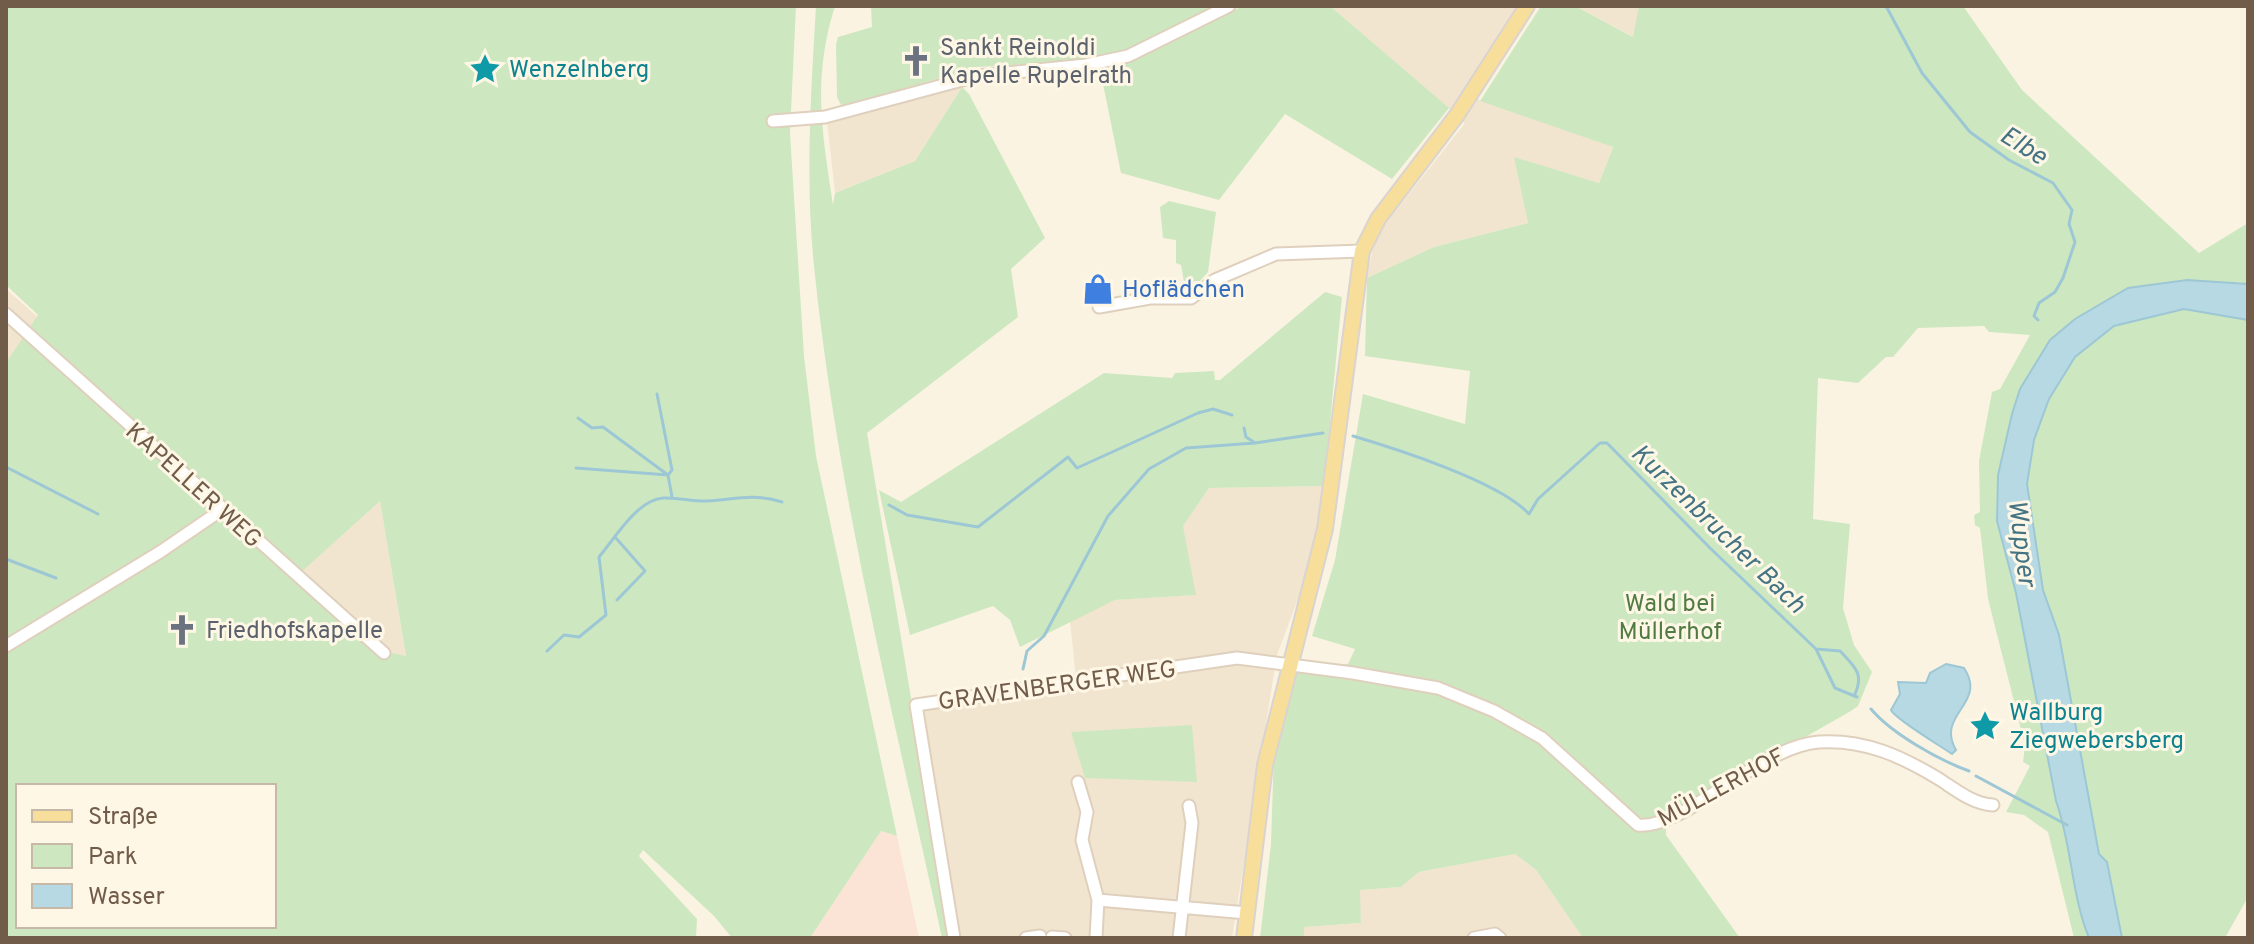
<svg xmlns="http://www.w3.org/2000/svg" width="2254" height="944" font-family="Overpass,sans-serif">
  <style>
    .residential { fill: #f2e5d0 }
    .commercial { fill: #fbe4d5 }
    .green { fill: #cde8c0; fill-rule: evenodd }
    .water { fill: #b7d9e3; stroke: #9dc7d5; stroke-width: 2 }
    .lines { fill: none; stroke-linecap: round; stroke-linejoin: round }
    .stream { stroke: #9dc7d5; stroke-width: 3 }
    .minor-casing { stroke: #dfd0bd; stroke-width: 15 }
    .major-casing { stroke: #dad4d0; stroke-width: 18 }
    .minor { stroke: #fff; stroke-width: 11 }
    .major { stroke: #f8de9b; stroke-width: 14 }
    .labels { text-anchor: middle; stroke-width: 6; stroke-linejoin: round; paint-order: stroke }
    .worship-label { font-size: 24px; fill: #5b616d; stroke: #fef7e6; text-anchor: start }
    .culture-label { font-size: 24px; fill: #0d838f; stroke: #fef7e6; text-anchor: start }
    .shop-label { font-size: 24px; fill: #366cbe; stroke: #fef7e6; text-anchor: start }
    .street-label { font-size: 24px; fill: #715b49; stroke: #fef7e6 }
    .park-label { font-size: 24px; fill: #507c44; stroke: #fef7e6 }
    .water-label { font-size: 26px; font-style: italic; fill: #447484; stroke: #fef7e6 }
  </style>
  <rect width="100%" height="100%" fill="#fbf3e1"/>
  <!-- residential -->
  <path class="residential" d="M1330 6H1527L1463 94 1613 146 1599 183 1515 158 1528 223 1434 247 1367 278 1375 237 1465 123Z
    M1575 6H1639L1634 37Z
    M962 87 915 161 835 193 827 121Z
    M6 289 40 319 6 366Z
    M1324 486 1311 564 1277 655 1232 938H957L921 709 1077 688 1070 621 1115 600 1195 595 1182 526 1209 488Z
    M380 500 406 657 392 653 298 574Z
    M1515 854 1536 870 1583 938H1304V927L1361 923 1359 890 1401 887 1419 872Z"/>
  <!-- commercial -->
  <path class="commercial" d="M881 831 897 836 919 938H810Z"/>
  <!-- green -->
  <path class="green" d="M6 6H796L790 133 804 356 816 456 897 836 881 831 810 938H732L714 916 643 850 639 856 697 919 696 938H6V363L38 315 6 285ZM380 501 406 656 392 653 298 575ZM18 786H274V926H18Z
    M816 6H835C812 80 822 131 833 205L835 193 915 161 962 87 969 94 1045 238 1011 269 1018 317 867 433 951 938H942C894 716 837 493 814 266 805 180 811 92 816 6Z
    M871 6H1222L1125 54 1084 61 977 67 842 107 837 97 836 44 838 37 872 27Z
    M1243 6H1330L1449 108 1392 179 1285 114 1219 200 1121 173 1101 74Z
    M1541 6H1575L1633 37 1639 6H1963L2022 90 2199 253 2248 223V284L2238 282 2050 340 2020 389 2012 414 1998 475 1997 521 2016 593 2056 801C2073 845 2071 894 2089 938H2074L2048 832 2024 815 2006 812 2030 766 2023 762 2025 745 1988 599 1980 528 1975 525 1974 515 1980 512 1979 461 1992 392 2000 389 2030 335 1989 332 1984 326 1918 328 1893 357H1886L1858 383 1818 378 1813 519 1850 524 1843 608 1854 645 1872 672 1858 706 1851 711 1666 816V835L1740 938H1583L1536 870 1515 854 1419 872 1401 887 1360 890 1361 923 1304 927V938H1260L1271 844 1274 751 1299 668 1348 664 1355 649 1312 636 1335 560 1363 394 1465 424 1470 371 1365 356 1367 278 1434 247 1528 223 1514 157 1599 183 1613 147 1480 101Z
    M1169 201 1216 212 1208 272 1200 281 1184 282 1181 265 1176 263V240L1163 238 1160 207Z
    M1325 292 1342 297 1324 486 1209 488 1183 526 1196 595 1115 600 1020 647 1010 620 993 606 910 635 879 490 901 502 1104 373 1172 378 1175 373 1214 371 1215 380H1220Z
    M2184 309 2248 320V897L2225 938H2122L2107 862 2099 854 2091 821 2059 635 2043 590 2027 484 2034 440 2049 399 2075 357 2114 326Z
    M1192 725 1197 782 1085 778 1071 732Z"/>
  <!-- water -->
  <path class="water" d="M2187 280 2248 284V320L2184 309 2114 326 2075 357 2049 399 2034 440 2027 484 2043 590 2059 635 2099 854 2107 862 2122 938H2089C2071 894 2072 845 2056 801L2016 593 1997 521 1998 475 2012 414 2020 389 2050 340 2075 319 2128 288Z
    M1946 664 1964 668C1988 704 1935 714 1956 750L1952 754C1939 745 1895 719 1891 710L1900 694 1898 682 1926 683 1930 673Z"/>
  <g class="lines">
    <!-- stream -->
    <path class="stream" d="M1886 6 1922 73 1970 132 2009 160 2053 183 2072 210 2069 224 2075 242 2063 278 2055 292 2039 303 2034 316 2038 320
      M578 418 592 428 603 427 668 475 672 497
      M1244 428 1246 437 1255 443 1323 433
      M1353 436C1397 449 1500 482 1529 514L1538 499 1600 443H1607L1710 548 1816 649 1840 651C1855 667 1865 674 1854 696
      M6 467 98 514
      M576 468 668 475 672 470 657 394
      M889 505 907 515 978 527 1068 457 1077 468 1198 413 1213 409 1232 415
      M615 537 645 571 617 600
      M6 559 56 578
      M1816 649 1835 688 1857 697
      M547 651 564 635 579 637 606 615 599 557C615 538 637 500 663 498 678 497 693 502 708 501 738 499 751 493 782 502
      M1023 669 1027 651 1044 636 1108 516 1149 469 1186 448 1255 443
      M1871 709C1892 734 1939 760 1969 771
      M1976 776 2067 825"/>
    <defs>
      <path id="minor" d="M773 121 825 117 977 76 1086 65 1128 56 1229 6
        M1099 307 1150 298H1191L1215 280 1276 254 1362 251
        M6 314 384 653
        M6 646 160 552 223 509
        M1078 782 1087 812 1082 840 1098 900 1096 938
        M1098 900 1247 913
        M1052 937 1065 938
        M954 938 916 705 1237 658 1353 673 1438 688 1494 711 1542 738 1638 825C1685 830 1759 746 1819 742 1864 739 1901 756 1939 779 1956 790 1973 804 1993 805
        M1026 938 1040 936
        M1179 938 1192 823 1189 806
        M1474 938 1495 934 1500 938"/>
      <path id="major" d="M1244 938 1265 765 1325 529 1362 251 1378 219 1457 115 1527 6"/>
    </defs>
    <!-- minor casing -->
    <use href="#minor" class="minor-casing"/>
    <!-- major casing -->
    <use href="#major" class="major-casing"/>
    <!-- minor -->
    <use href="#minor" class="minor"/>
    <!-- major -->
    <use href="#major" class="major"/>
  </g>
  <!-- icons -->
  <defs>
    <symbol id="church-bare" viewBox="-9 -9 18 18"><path d="M-1.2-6h2.4v3.5h3.3v2.4h-3.3V6h-2.4V-.1h-3.3v-2.4h3.3Z" fill="#6b7280" stroke="#fef7e6" stroke-width="2.5" paint-order="stroke"/></symbol>
    <symbol id="sight-bare" viewBox="-9 -9 18 18"><path d="M0-6L1.8-2.2L6-1.7L2.9 1.2L3.7 5.4L0 3.3L-3.7 5.4L-2.9 1.2L-6-1.7L-1.8-2.2Z" fill="#0f9aa8" stroke="#fef7e6" stroke-width="2.5" paint-order="stroke"/></symbol>
    <symbol id="shop-bare" viewBox="-9 -9 18 18"><path d="M-5-2.5h2.3a2.7 3.5 0 0 1 5.4 0H5L5.5 6h-11ZM-1.5-2.5h3a1.5 2.3 0 0 0-3 0Z" fill="#3f7fe0" stroke="#fef7e6" stroke-width="2.5" paint-order="stroke"/></symbol>
  </defs>
  <g fill-rule="evenodd">
    <use href="#church-bare" x="894" y="39" width="44" height="44"/>
    <use href="#sight-bare" x="463" y="47" width="44" height="44"/>
    <use href="#shop-bare" x="1076" y="267" width="44" height="44"/>
    <use href="#church-bare" x="160" y="608" width="44" height="44"/>
    <use href="#sight-bare" x="1963" y="704" width="44" height="44"/>
  </g>
  <g class="labels">
    <!-- worship labels -->
    <g class="worship-label">
      <text x="940" y="55">Sankt Reinoldi<tspan x="940" dy="28">Kapelle Rupelrath</tspan></text>
      <text x="206" y="638">Friedhofskapelle</text>
    </g>
    <!-- culture labels -->
    <g class="culture-label">
      <text x="509" y="77">Wenzelnberg</text>
      <text x="2009" y="720">Wallburg<tspan x="2009" dy="28">Ziegwebersberg</tspan></text>
    </g>
    <!-- shop labels -->
    <g class="shop-label">
      <text x="1122" y="297">Hoflädchen</text>
    </g>
    <!-- street labels -->
    <g class="street-label">
      <text transform="translate(194 485) rotate(42)" y="8">KAPELLER WEG</text>
      <text transform="translate(1057 685) rotate(-8)" y="8">GRAVENBERGER WEG</text>
      <text transform="translate(1721 787) rotate(-28)" y="8">MÜLLERHOF</text>
    </g>
    <!-- park labels -->
    <g class="park-label">
      <text x="1670" y="611">Wald bei<tspan x="1670" dy="28">Müllerhof</tspan></text>
    </g>
    <!-- water labels -->
    <g class="water-label">
      <text transform="translate(2024 145) rotate(32)" y="9">Elbe</text>
      <text transform="translate(1719 528) rotate(44)" y="9">Kurzenbrucher Bach</text>
      <text transform="translate(2023 543) rotate(83)" y="9">Wupper</text>
    </g>
  </g>
  <!-- border -->
  <rect width="2254" height="944" fill="none" stroke="#715b49" stroke-width="16"/>
  <!-- legend -->
  <rect x="16" y="784" width="260" height="144" fill="#fef7e6" stroke="#c6b9a7" stroke-width="2"/>
  <rect x="32" y="810" width="40" height="12" fill="#f8de9b" stroke="#c6b9a7" stroke-width="2"/>
  <text x="88" y="824" font-size="24" fill="#715b49">Straße</text>
  <rect x="32" y="844" width="40" height="24" fill="#cde8c0" stroke="#c6b9a7" stroke-width="2"/>
  <text x="88" y="864" font-size="24" fill="#715b49">Park</text>
  <rect x="32" y="884" width="40" height="24" fill="#b7d9e3" stroke="#c6b9a7" stroke-width="2"/>
  <text x="88" y="904" font-size="24" fill="#715b49">Wasser</text>
</svg>
